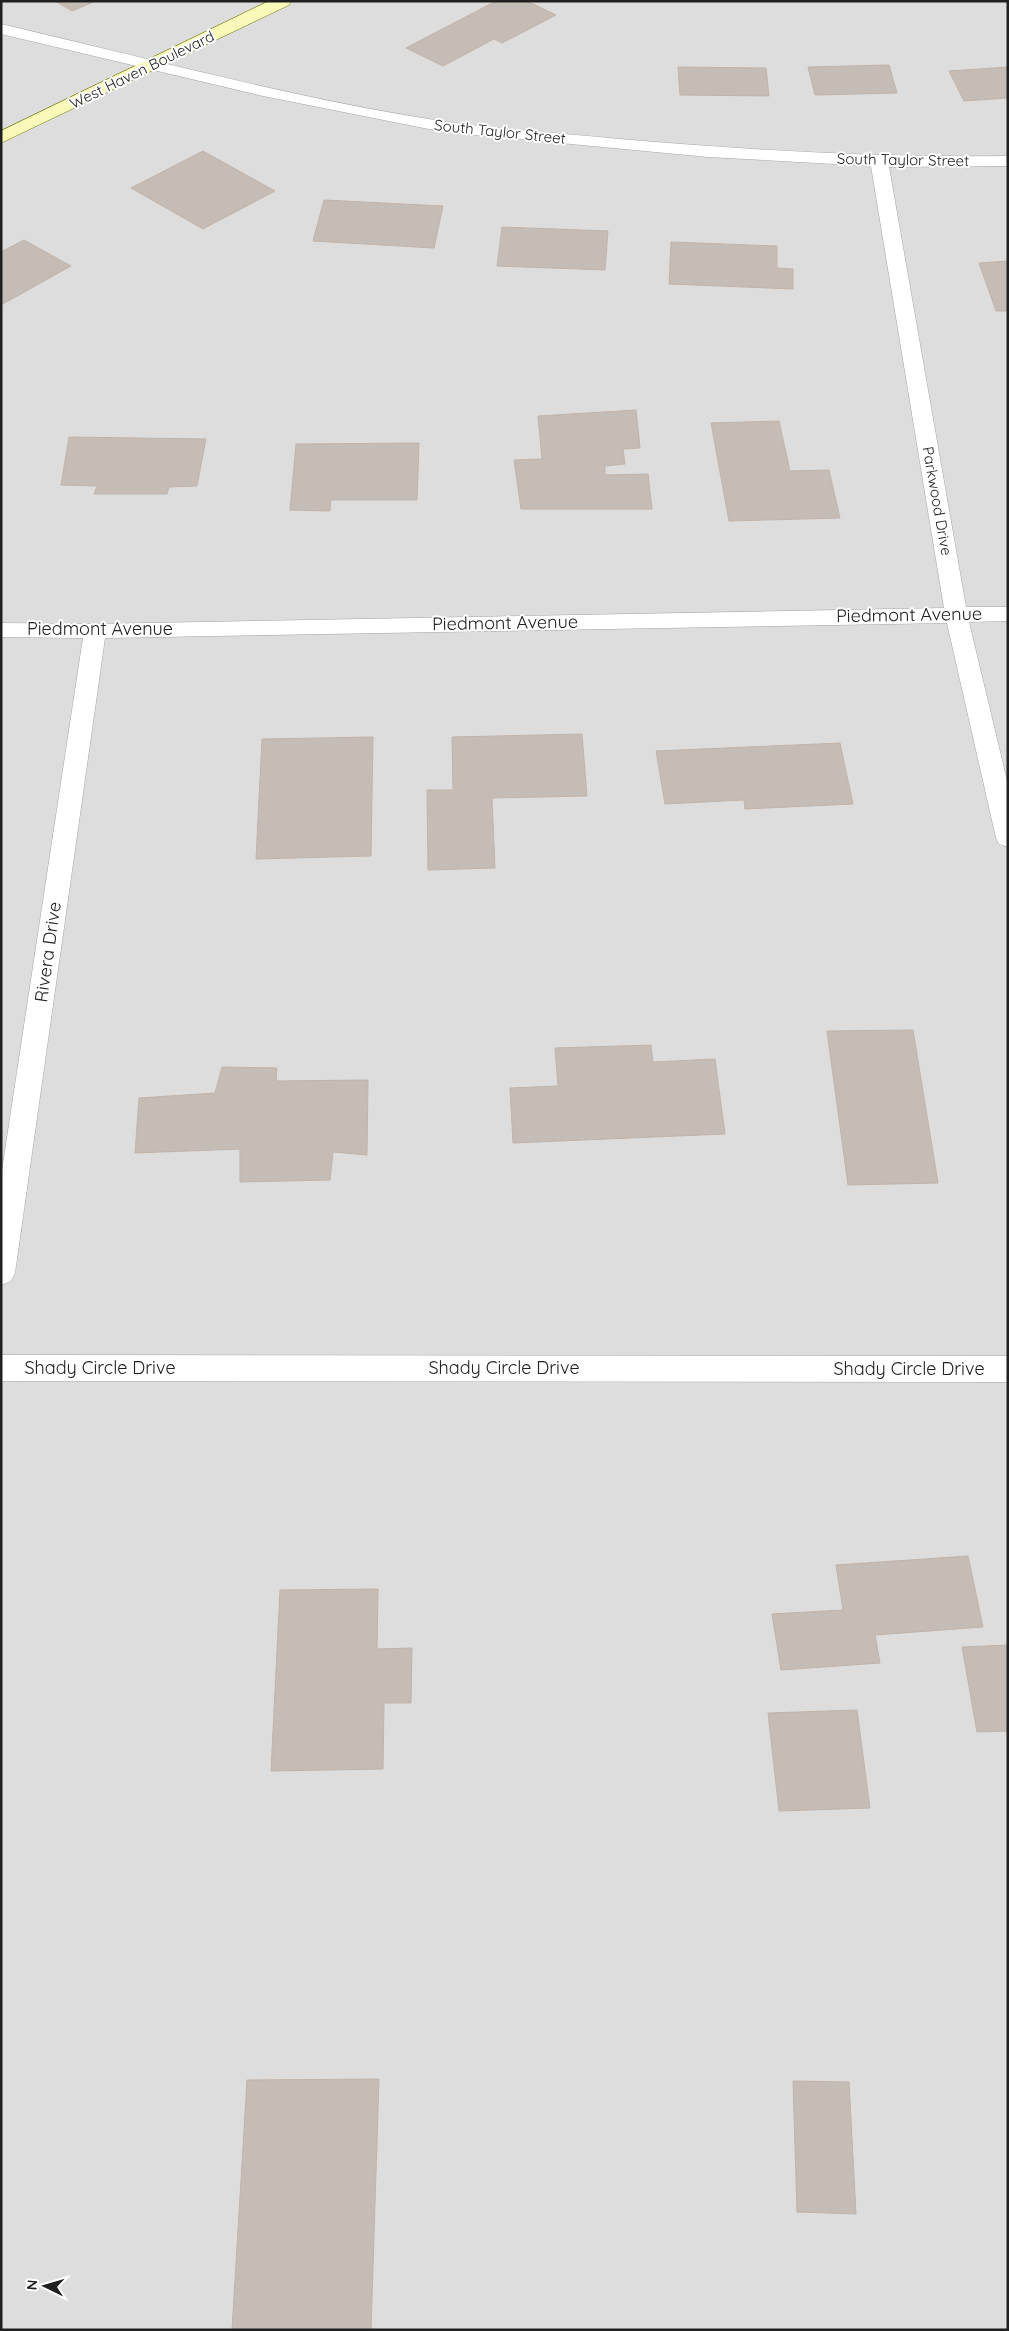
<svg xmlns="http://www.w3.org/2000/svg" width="1009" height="2331" font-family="Quicksand,sans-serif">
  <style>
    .residential { fill: #dedddd }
    .building { fill: #c5bcb5; stroke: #c2b3a8 }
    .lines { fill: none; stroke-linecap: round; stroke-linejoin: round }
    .street-casing { stroke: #a7a7a7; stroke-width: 1 }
    .secondary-casing { stroke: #707904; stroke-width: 1 }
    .street { fill: #fff; fill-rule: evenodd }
    .secondary { fill: #f9faba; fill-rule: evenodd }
    .labels { text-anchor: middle; stroke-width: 4; stroke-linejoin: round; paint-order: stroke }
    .far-street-label { font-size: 15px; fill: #202020; stroke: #fff }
    .street-label { font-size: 18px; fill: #202020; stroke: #fff }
  </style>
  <rect width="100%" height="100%" fill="#f0ede6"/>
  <!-- residential -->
  <path class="residential" d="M1 1H1008V2330H1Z"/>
  <!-- building -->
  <path class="building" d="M55 1H96L72 11Z
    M496 1H527L556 15 502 43 494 39 443 66 406 48Z
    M889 65 897 93 815 95 808 67Z
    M678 67 766 68 769 96 680 95Z
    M1008 67V98L964 101 949 71Z
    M203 151 275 191 203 229 131 188Z
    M324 200 443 206 434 248 313 241Z
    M502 227 608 231 605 270 497 266Z
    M24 240 71 266 1 305V252Z
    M671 242 777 246V268L793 269V289L669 284Z
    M1008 261V311H996L979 263Z
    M636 410 640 448 623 449 625 464 605 466V475L648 474 652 509H521L514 460 542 459 538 416Z
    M779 421 790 471 829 470 840 518 729 521 711 423Z
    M69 437 206 439 197 486 169 487 167 494H94L97 486 61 485Z
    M419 443 417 500H331L330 511 290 510 296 444Z
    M582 734 587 796 492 798 495 868 428 870 427 790H453L452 737Z
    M373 737 371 856 256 859 262 739Z
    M840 743 853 804 745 809 744 800 665 804 656 751Z
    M913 1030 938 1183 848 1185 827 1031Z
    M651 1045 653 1062 715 1059 725 1134 513 1143 510 1088 558 1086 555 1048Z
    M222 1067 277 1068 276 1081 368 1080 367 1155 333 1152 330 1180 240 1182V1149L135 1153 139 1098 215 1093Z
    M968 1556 983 1627 875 1635 880 1663 781 1670 772 1614 843 1610 836 1565Z
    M378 1589 377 1649 412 1648 411 1703H384L383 1769 271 1771 280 1590Z
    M1008 1645V1731L977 1732 962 1647Z
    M857 1710 870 1808 779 1811 768 1713Z
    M379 2079 371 2330H232L247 2080Z
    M793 2081 849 2082 856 2214 797 2212Z"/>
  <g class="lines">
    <defs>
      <path id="street" d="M1 24C147 58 293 98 441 121 500 130 560 133 619 139 749 150 878 158 1008 156V166L889 167 966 607H1008V621L969 622 1008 785V847L999 844 996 838 947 623 105 638 15 1273 11 1281 1 1285V1177L83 638 1 637V623L95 624 944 608 871 166 708 157 444 132 263 96 1 34Z
        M1 1355 1008 1356V1382L1 1381Z"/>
      <path id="secondary" d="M269 1H291L289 5 1 143V131Z"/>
    </defs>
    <!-- street casing -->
    <use href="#street" class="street-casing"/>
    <!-- secondary casing -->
    <use href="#secondary" class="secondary-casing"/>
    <!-- street -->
    <use href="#street" class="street"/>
    <!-- secondary -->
    <use href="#secondary" class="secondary"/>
  </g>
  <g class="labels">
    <!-- far-street labels -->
    <g class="far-street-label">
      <text transform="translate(142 70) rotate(-26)" y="5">West Haven Boulevard</text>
      <text transform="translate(500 132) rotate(6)" y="5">South Taylor Street</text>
      <text transform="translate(903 160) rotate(1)" y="5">South Taylor Street</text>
      <text transform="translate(937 501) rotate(80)" y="5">Parkwood Drive</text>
    </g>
    <!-- street labels -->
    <g class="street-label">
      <text transform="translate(909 615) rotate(-1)" y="6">Piedmont Avenue</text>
      <text transform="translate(505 623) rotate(-1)" y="6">Piedmont Avenue</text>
      <text x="100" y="635">Piedmont Avenue</text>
      <text transform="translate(48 952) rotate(-82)" y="6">Rivera Drive</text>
      <text x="100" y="1374">Shady Circle Drive</text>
      <text x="504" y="1374">Shady Circle Drive</text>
      <text x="909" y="1375">Shady Circle Drive</text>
    </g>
  </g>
  <!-- border -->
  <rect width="1009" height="2331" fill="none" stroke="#202020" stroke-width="5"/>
  <!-- north arrow -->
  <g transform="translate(45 2286) rotate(275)" stroke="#ffffff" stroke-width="4" paint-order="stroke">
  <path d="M0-4L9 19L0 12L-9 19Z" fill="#202020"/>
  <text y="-8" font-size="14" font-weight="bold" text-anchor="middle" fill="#202020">N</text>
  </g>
</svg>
